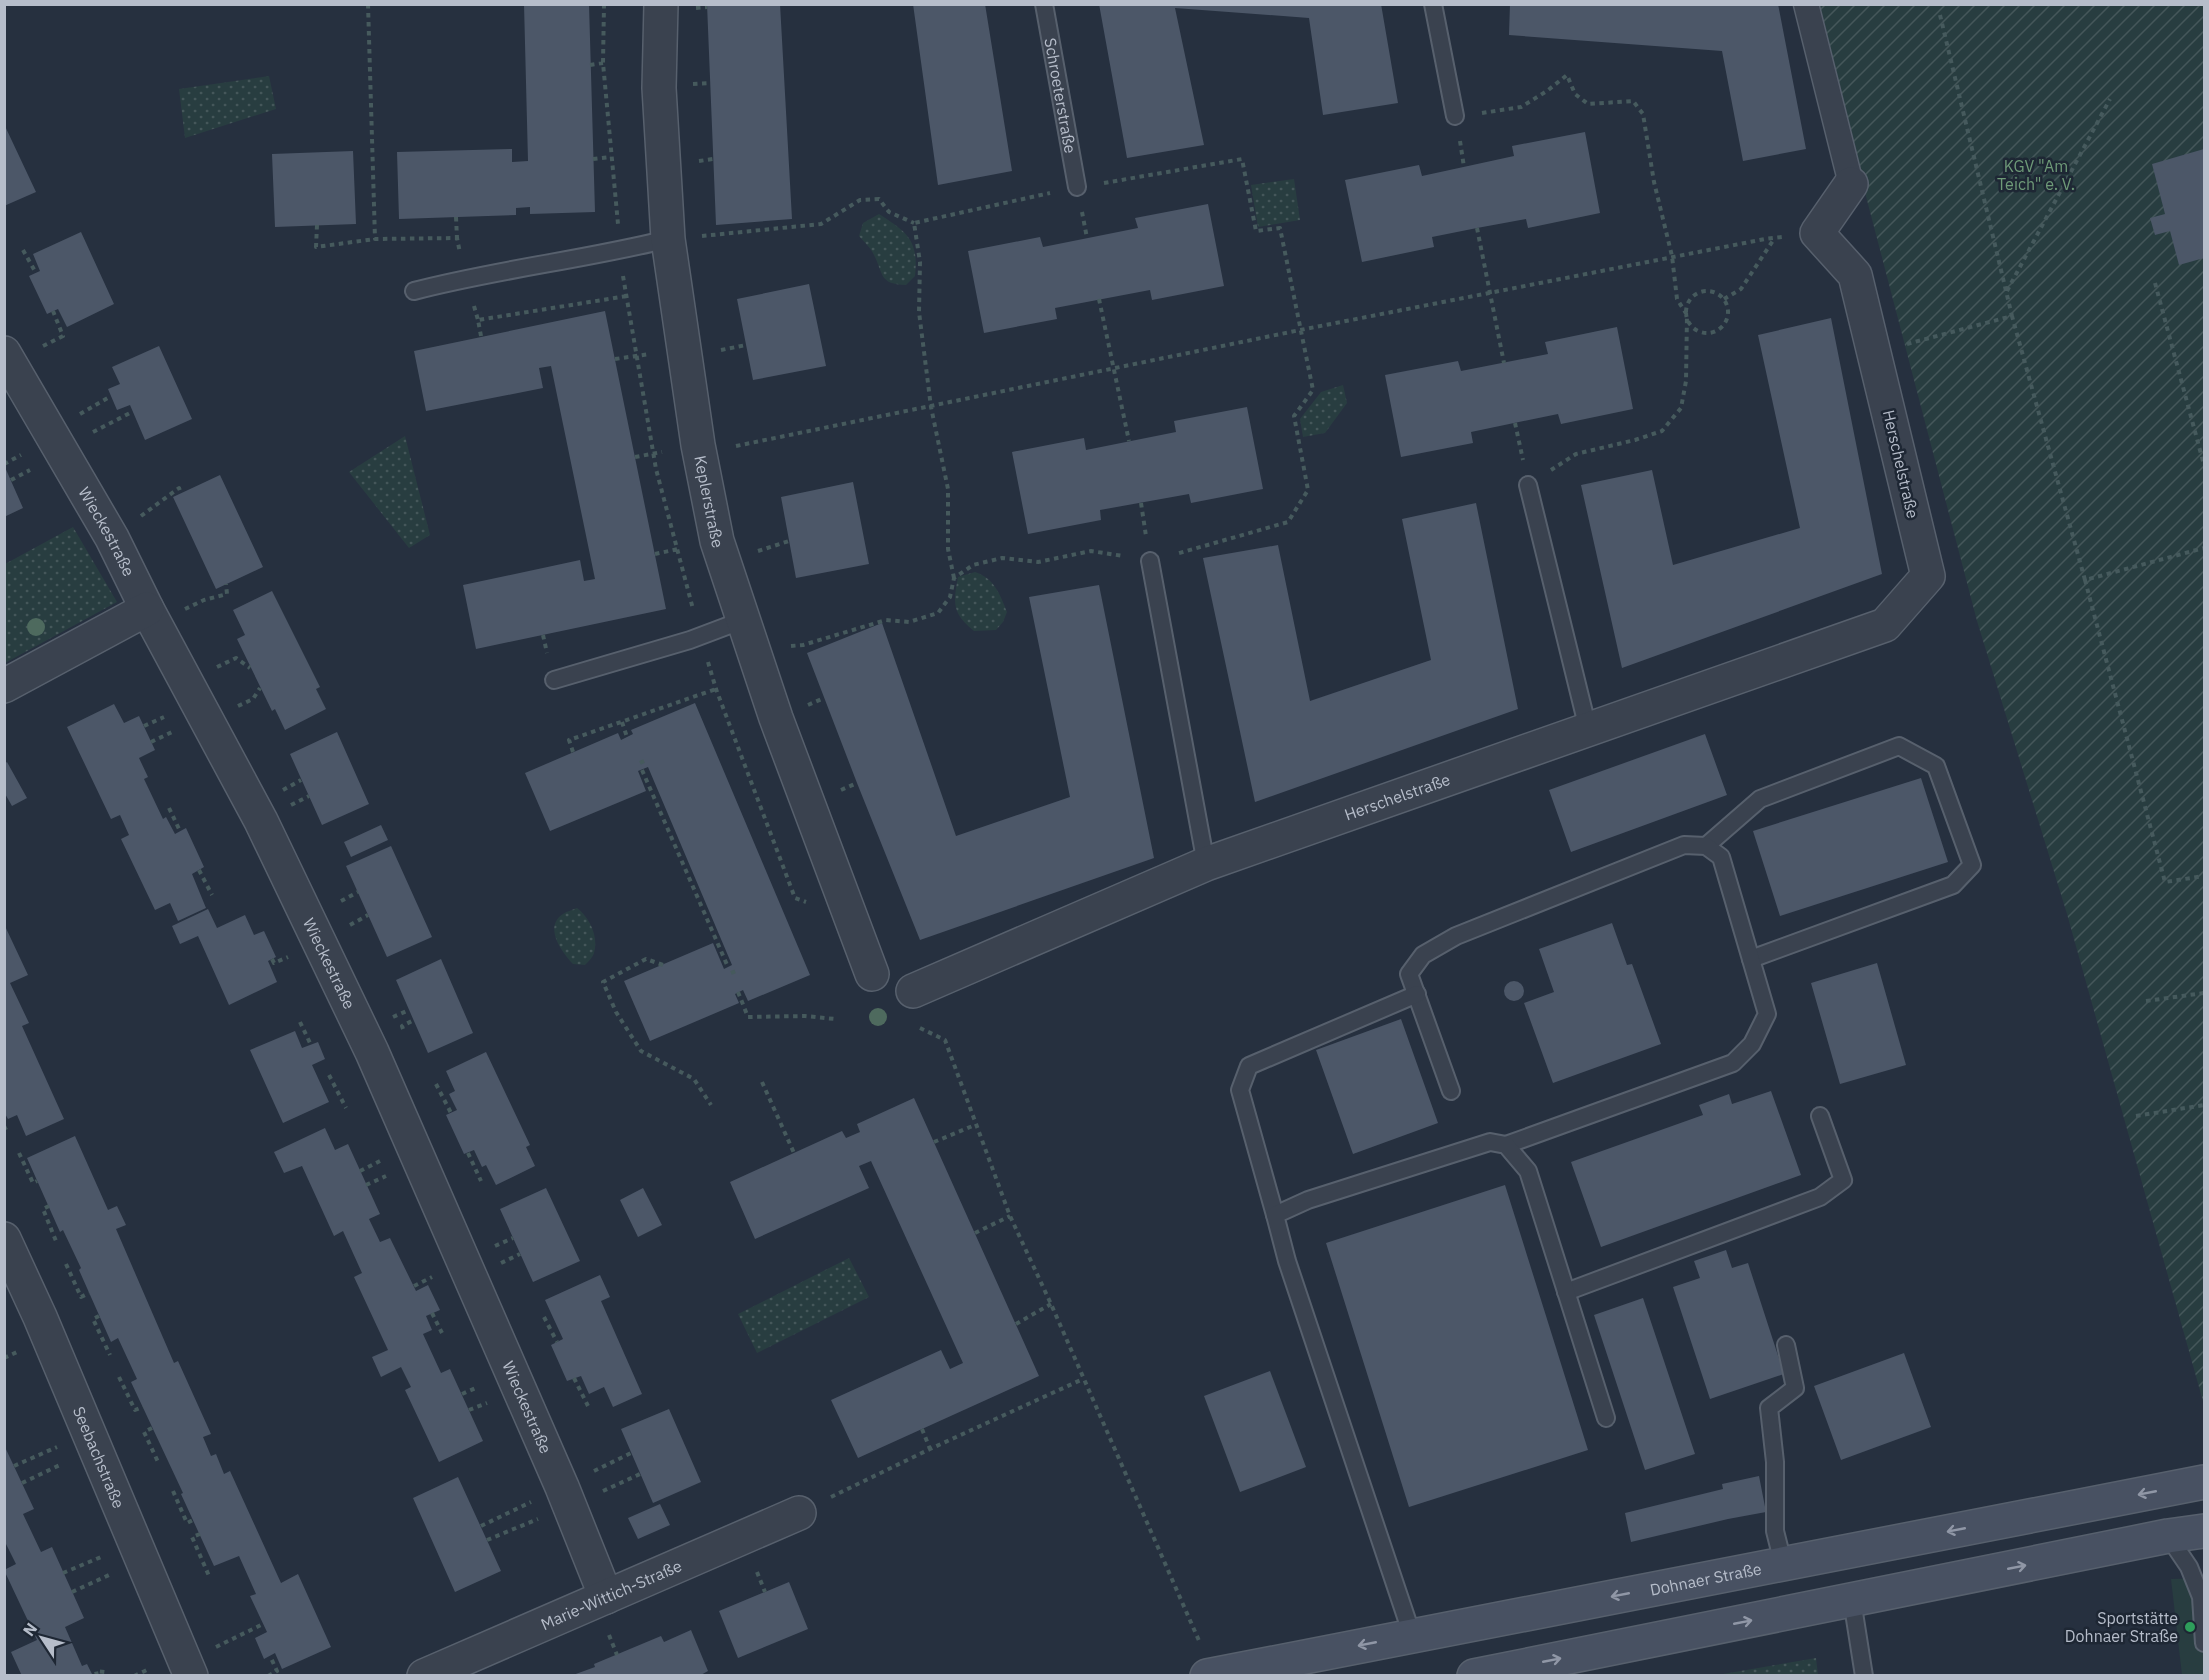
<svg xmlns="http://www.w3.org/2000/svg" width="2209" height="1680" font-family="'IBM Plex Sans',sans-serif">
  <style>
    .grass { fill: url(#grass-dots) }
    .garden { fill: url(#garden-furrows) }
    .pitch { fill: #283d40 }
    .building { fill: #4c5768 }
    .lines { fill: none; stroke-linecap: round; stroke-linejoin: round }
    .service-casing { stroke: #57606d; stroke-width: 20 }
    .pedestrian-casing { stroke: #57606d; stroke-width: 27 }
    .minor-casing { stroke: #57606d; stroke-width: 36 }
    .secondary-casing { stroke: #57606d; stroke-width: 36 }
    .path { stroke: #465a5d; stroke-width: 4; stroke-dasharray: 4.5 4.5; stroke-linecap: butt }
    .service { stroke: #3a424f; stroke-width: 16 }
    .pedestrian { stroke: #3a424f; stroke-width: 24 }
    .minor { stroke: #3a424f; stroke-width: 33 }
    .secondary { stroke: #485162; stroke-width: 33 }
    .tree { fill: #4e6a5e }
    .oneway { stroke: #9097a6 }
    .leisure-dot { fill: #2e9e5b; stroke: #1e2734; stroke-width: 2 }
    .labels { text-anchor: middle; stroke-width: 5; stroke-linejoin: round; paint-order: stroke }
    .street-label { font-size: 16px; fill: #b6bdca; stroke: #1e2734 }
    .park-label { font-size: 16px; fill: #6e9a78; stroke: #1e2734 }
    .poi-label { font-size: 16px; fill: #b6bdca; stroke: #1e2734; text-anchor: end }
  </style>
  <defs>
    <pattern id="grass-dots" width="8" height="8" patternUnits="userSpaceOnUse" patternTransform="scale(1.5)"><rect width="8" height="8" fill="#283d40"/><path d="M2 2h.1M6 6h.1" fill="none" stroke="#45575a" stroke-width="1.8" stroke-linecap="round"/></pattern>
    <pattern id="garden-furrows" width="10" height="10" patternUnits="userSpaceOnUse" patternTransform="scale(1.5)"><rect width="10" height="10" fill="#283d40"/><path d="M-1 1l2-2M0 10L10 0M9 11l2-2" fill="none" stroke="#45575a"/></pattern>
  </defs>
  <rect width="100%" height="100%" fill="#26303f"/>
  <!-- grass -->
  <path class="grass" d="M269 76 276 109 185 138 179 89Z
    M1294 179 1300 220 1258 227 1251 185Z
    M879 214C907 232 919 240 915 276L906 285C879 284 884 275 874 255 871 248 864 242 859 236L863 223Z
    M1343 385 1347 403 1325 433 1303 437 1300 419 1321 392Z
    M405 436 430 535 409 548 349 472Z
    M73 527 117 602 5 663V564Z
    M975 572C994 578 1000 594 1007 612L1003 622 996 630 974 631C952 613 953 604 958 577Z
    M577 908C589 917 599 936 594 953 593 957 588 962 585 965L573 964C562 952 543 927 563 914 567 911 573 910 577 908Z
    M849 1258 869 1297 757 1353 738 1314Z
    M1816 1658 1818 1675H1717Z"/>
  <!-- garden -->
  <path class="garden" d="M1816 5H2204V1405L2067 914 1977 621Z"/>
  <!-- pitch -->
  <path class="pitch" d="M2204 1578V1675H2182L2171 1579Z"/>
  <!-- building -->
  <path class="building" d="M524 4H589L595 212 530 214V207L516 208V215L399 219 397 152 512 149V162L528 161Z
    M707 4H780L792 219 716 225Z
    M913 4H985L1012 171 938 185Z
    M1099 4H1381L1398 103 1323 115 1309 18 1175 8 1204 145 1127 158Z
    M1510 4H1778L1806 149 1743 161 1722 51 1509 35Z
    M4 124 36 192 4 206Z
    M1585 132 1600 213 1528 228 1526 219 1477 228 1432 237 1434 247 1362 262 1345 180 1419 165 1422 176 1514 156 1512 146Z
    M2204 149V258L2179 265 2170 231 2155 235 2150 218 2165 214 2152 164Z
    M353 151 356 224 275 227 272 154Z
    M1208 204 1224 286 1152 300 1150 290 1055 308 1057 319 984 333 968 251 1040 237 1043 247 1138 228 1135 218Z
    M81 232 114 304 67 327 58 309 47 314 29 276 40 271 33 254Z
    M809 284 826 366 753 380 737 299Z
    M605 311 666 609 476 649 463 585 580 560 584 581 595 579 551 366 539 368 543 388 426 411 414 351Z
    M1831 318 1882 574 1622 668 1581 485 1652 470 1673 565 1800 528 1758 335Z
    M1617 327 1633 409 1561 424 1558 414 1471 432 1473 443 1401 457 1385 375 1458 361 1461 371 1548 354 1545 342Z
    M159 346 192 419 145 440 130 405 117 410 108 389 120 384 112 367Z
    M1247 407 1263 489 1191 503 1189 494 1100 510 1101 520 1028 534 1012 452 1084 438 1086 450 1176 432 1174 421Z
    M4 465 23 508 4 517Z
    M220 475 263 567 216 589 173 497Z
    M853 482 869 564 796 578 781 497Z
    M1476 503 1518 709 1255 802 1203 558 1278 545 1310 701 1431 660 1402 519Z
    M1099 585 1154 858 920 940 857 783 807 653 882 623 956 836 1070 797 1029 597Z
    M272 591 320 687 316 689 326 709 285 730 275 709 272 711 237 639 245 635 233 610Z
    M695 703 810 975 748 1001 743 990 735 994 739 1003 650 1041 624 981 713 943 724 969 732 965 648 767 638 771 646 791 550 831 525 773 618 733 621 740 633 734 631 730Z
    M114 704 124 723 139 716 155 750 139 758 148 777 144 779 163 819 166 817 175 834 186 828 204 867 192 874 206 908 178 921 170 903 155 910 121 839 129 835 120 815 111 819 67 727Z
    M337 732 369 804 322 825 290 754Z
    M1705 734 1727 795 1571 852 1549 790Z
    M7 762 27 798 12 806 4 792V764Z
    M1921 778 1948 862 1780 916 1753 831Z
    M381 825 388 840 351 857 344 842Z
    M391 846 432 937 387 957 346 866Z
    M208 909 217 928 245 915 254 935 264 931 276 957 268 961 277 982 229 1005 198 936 180 944 172 926Z
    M1612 923 1627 965 1632 964 1661 1044 1553 1083 1524 1003 1554 992 1539 949Z
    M4 924 28 975 10 983 29 1023 22 1026 64 1119 26 1136 17 1115 8 1119 4 1112Z
    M441 959 473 1033 428 1053 396 980Z
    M1877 963 1906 1065 1840 1084 1811 983Z
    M1504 991a10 10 0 1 1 20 0a10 10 0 1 1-20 0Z
    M1401 1019 1438 1123 1353 1154 1316 1050Z
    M295 1031 302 1048 318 1042 325 1059 312 1065 329 1102 283 1123 250 1050Z
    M486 1052 530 1145 526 1147 535 1166 496 1185 486 1165 482 1167 474 1150 464 1154 446 1115 457 1110 449 1094 455 1091 446 1071Z
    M1771 1091 1801 1175 1601 1247 1571 1162 1703 1115 1699 1105 1729 1094 1732 1104Z
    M914 1098 1039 1376 858 1458 831 1400 941 1350 950 1369 963 1363 871 1161 859 1166 869 1188 755 1239 730 1182 842 1131 846 1138 860 1132 857 1124Z
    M325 1128 335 1150 348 1144 380 1214 369 1219 380 1242 390 1238 416 1291 428 1285 440 1310 426 1316 432 1330 423 1334 441 1373 450 1369 483 1441 439 1462 405 1390 411 1387 401 1367 381 1377 372 1357 388 1350 354 1277 362 1273 343 1231 334 1236 302 1166 284 1173 274 1152Z
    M75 1136 108 1210 117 1206 126 1225 116 1229 174 1363 178 1361 211 1434 203 1437 211 1456 216 1454 224 1474 230 1471 281 1583 298 1574 331 1647 282 1669 275 1653 264 1659 255 1638 267 1632 250 1596 256 1594 239 1556 214 1566 181 1494 183 1493 131 1382 137 1379 118 1338 111 1342 79 1270 81 1268 63 1230 60 1232 27 1158Z
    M1505 1185 1588 1450 1409 1507 1326 1243Z
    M546 1188 580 1261 533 1282 500 1209Z
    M643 1188 662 1225 638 1237 620 1200Z
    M1726 1250 1732 1268 1748 1263 1784 1374 1710 1399 1673 1287 1700 1278 1694 1261Z
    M600 1275 610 1297 601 1301 642 1394 613 1407 604 1387 589 1394 581 1376 567 1381 551 1345 563 1339 545 1300Z
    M1643 1298 1695 1454 1645 1470 1594 1315Z
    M1904 1353 1931 1427 1841 1460 1814 1386Z
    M1270 1371 1306 1467 1240 1492 1204 1396Z
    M669 1409 701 1482 653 1503 621 1429Z
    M4 1445 34 1509 23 1514 41 1552 52 1547 84 1618 65 1627 82 1666 87 1664 93 1676H22L11 1652 37 1640 4 1570 16 1564 4 1540Z
    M1759 1476 1766 1512 1728 1519 1631 1542 1625 1513 1723 1489 1722 1484Z
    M458 1477 501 1571 455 1592 413 1498Z
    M660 1504 670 1525 638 1539 628 1518Z
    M789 1582 808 1629 738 1658 719 1611Z
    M691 1630 708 1671 699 1676 573 1675 595 1667 594 1664 661 1636 664 1642Z"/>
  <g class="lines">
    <defs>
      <g id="service">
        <path id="s1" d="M1044 4 1077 187"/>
        <path d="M1433 4 1455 116"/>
        <path d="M414 291C498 269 584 260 668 239"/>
        <path d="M1528 485 1588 729"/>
        <path d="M1150 561 1206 864"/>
        <path d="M554 680 690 640 743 620"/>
        <path d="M1706 846 1760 799 1899 746 1936 766 1972 865 1953 885 1751 959"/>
        <path d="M1451 1091 1409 974 1423 955 1456 936 1684 845 1706 846 1721 857 1767 1014 1752 1044 1733 1063 1506 1145"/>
        <path d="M1275 1215 1240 1090 1249 1066 1417 994"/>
        <path d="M1566 1292 1820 1197 1843 1180 1820 1116"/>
        <path d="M2168 1536 2189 1567 2201 1597 2204 1643"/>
        <path d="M1783 1563 1775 1531V1462L1769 1408 1795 1388 1786 1345"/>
        <path d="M1852 1600 1864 1676"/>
        <path d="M1412 1635 1287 1261 1275 1215 1308 1200 1490 1142 1506 1145 1528 1171 1606 1418"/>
      </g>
      <path id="pedestrian" d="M1806 4 1851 184"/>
      <g id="minor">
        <path id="s2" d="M661 4 659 88 668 239 698 445 717 541 776 718 872 974"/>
        <path id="s3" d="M4 353 112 538 147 609 261 821 372 1052 562 1487 606 1597"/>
        <path d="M4 686 147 609"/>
        <path id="s4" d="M913 991 1206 864 1885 625 1928 576 1855 275 1817 233 1851 184"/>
        <path id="s5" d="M4 1239 40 1317 191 1676"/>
        <path id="s6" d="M424 1676 799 1513"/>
      </g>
      <g id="secondary">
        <path id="s7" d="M1207 1676 2204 1482"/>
        <path d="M1474 1676 2168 1536 2204 1531"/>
      </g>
    </defs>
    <!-- service casing -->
    <use href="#service" class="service-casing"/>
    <!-- pedestrian casing -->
    <use href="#pedestrian" class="pedestrian-casing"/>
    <!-- minor casing -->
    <use href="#minor" class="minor-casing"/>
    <!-- secondary casing -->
    <use href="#secondary" class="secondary-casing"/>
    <!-- path -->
    <path class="path" d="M368 4 375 239 457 238 460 253
      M604 4 603 63 618 224
      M696 8 707 7
      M1940 15 2012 316
      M590 65 603 63
      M693 84 711 83
      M1482 113 1521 107 1547 91 1567 75 1575 94 1588 104 1633 101 1643 114 1654 182 1672 256 1677 299 1687 315 1686 381 1681 408 1662 431 1635 440 1576 454 1551 470
      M1460 141 1464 167
      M593 159 611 157
      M699 161 713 159
      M1104 183 1242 159 1256 231 1280 228 1313 390 1294 416 1308 490 1288 522 1176 554
      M1082 212 1087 238
      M456 217 457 238
      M317 225 316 247 375 239
      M1477 228 1504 363
      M702 236 821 224 860 200 879 199 889 212 914 223
      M23 250 36 273
      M623 276 656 469 693 609
      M2155 283 2204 465
      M2007 291 2110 99
      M1686 312a21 21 0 1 1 42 0a21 21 0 1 1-42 0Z
      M1099 299 1129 441
      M1724 299 1741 289 1774 239
      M474 306 478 320
      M481 336 478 320 627 296
      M1907 344 2012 316 2085 580 2204 548
      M43 346 63 336 53 311
      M721 350 746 345
      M615 359 650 354
      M80 414 111 396
      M1515 423 1523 460
      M93 432 132 412
      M736 446 1300 330 1765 239 1782 237
      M635 457 662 452
      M4 464 21 455
      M11 480 30 470
      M1141 503 1146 536
      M141 516 179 488 181 494
      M758 551 789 541
      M655 554 678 549
      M954 578 948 549V489L931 407 919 312 920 262 914 223 1050 193
      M2085 580 2165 882 2204 876
      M185 609 204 600 227 594 226 584
      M543 635 547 653
      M791 646 803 645 886 620 909 622 938 613 950 597 954 578 973 565 1002 558 1038 562 1091 551 1123 556
      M708 662 716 689 795 898 806 902
      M217 667 236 658 250 668
      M808 705 824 698
      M238 706 253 699 260 688
      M622 722 627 737
      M144 726 164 717
      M151 742 172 732
      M573 752 569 740 716 689
      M640 763 646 760
      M642 770 728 967
      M283 790 301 780
      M841 790 857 783
      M291 805 309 796
      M169 808 180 831
      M199 870 212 895
      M341 901 358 892
      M350 925 368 915
      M272 959 274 963 288 957
      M663 965 646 959 603 982 616 1012 641 1051 694 1079 711 1105
      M731 973 736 971
      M738 992 748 1017 805 1016 835 1019
      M2146 1001 2204 993
      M393 1017 409 1010
      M300 1022 311 1045
      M920 1028 945 1040 1010 1216 1051 1304 1200 1643
      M403 1029 402 1026 414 1020
      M329 1075 346 1108
      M762 1082 794 1153
      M436 1084 451 1113
      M2136 1116 2204 1105
      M4 1126 6 1130
      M934 1142 975 1125
      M19 1153 33 1183 37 1181
      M468 1153 481 1181
      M360 1171 380 1161
      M366 1185 386 1176
      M49 1206 43 1209 56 1241
      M975 1233 1010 1216
      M495 1246 513 1238
      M501 1263 520 1254
      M66 1264 81 1297 89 1293
      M414 1286 432 1277
      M432 1313 442 1333
      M99 1316 93 1319 110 1355
      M544 1317 557 1342
      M1016 1324 1051 1304
      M4 1358 17 1352
      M119 1377 135 1410 143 1407
      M574 1378 588 1406
      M462 1394 478 1387
      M469 1410 487 1403
      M152 1428 144 1432 159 1464
      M922 1429 930 1449
      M14 1466 57 1447
      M594 1471 631 1453
      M22 1483 62 1464
      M173 1491 187 1523 193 1520
      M603 1491 640 1474
      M831 1497 930 1449 1083 1379
      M481 1526 531 1502
      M200 1534 192 1537 209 1576
      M487 1540 538 1519
      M757 1572 765 1592
      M63 1573 101 1557
      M72 1592 109 1575
      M609 1635 617 1655
      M216 1647 263 1624
      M97 1676 96 1671 105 1672 108 1676
      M134 1676 149 1669
      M268 1676 277 1671 270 1656"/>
    <!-- service -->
    <use href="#service" class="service"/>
    <!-- pedestrian -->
    <use href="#pedestrian" class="pedestrian"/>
    <!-- minor -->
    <use href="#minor" class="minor"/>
    <!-- secondary -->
    <use href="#secondary" class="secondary"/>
  </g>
  <!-- trees -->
  <g class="tree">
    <circle cx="36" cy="627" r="9"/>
    <circle cx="878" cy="1017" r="9"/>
  </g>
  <!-- one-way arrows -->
  <defs><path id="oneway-shaft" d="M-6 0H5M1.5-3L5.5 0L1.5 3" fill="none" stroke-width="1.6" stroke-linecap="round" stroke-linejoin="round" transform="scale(1.5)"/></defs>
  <g class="oneway">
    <use href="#oneway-shaft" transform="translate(2147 1493) rotate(169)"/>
    <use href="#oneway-shaft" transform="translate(1956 1530) rotate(169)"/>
    <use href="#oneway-shaft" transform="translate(2017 1567) rotate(-11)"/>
    <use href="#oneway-shaft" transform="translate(1620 1595) rotate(169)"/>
    <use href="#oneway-shaft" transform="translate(1743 1622) rotate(-11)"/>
    <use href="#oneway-shaft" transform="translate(1367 1644) rotate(169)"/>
    <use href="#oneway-shaft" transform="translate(1552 1660) rotate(-11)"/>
  </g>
  <!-- markers -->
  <circle class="leisure-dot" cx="2190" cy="1627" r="6"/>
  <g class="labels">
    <!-- street labels -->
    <g class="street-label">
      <text dy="6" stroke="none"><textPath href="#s1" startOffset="93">Schroeterstraße</textPath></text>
      <text transform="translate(1901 464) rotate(77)" y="6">Herschelstraße</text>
      <text dy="6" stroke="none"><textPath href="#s2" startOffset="501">Keplerstraße</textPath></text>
      <text dy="6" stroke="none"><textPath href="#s3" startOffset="206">Wieckestraße</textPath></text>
      <text dy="6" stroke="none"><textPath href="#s4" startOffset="522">Herschelstraße</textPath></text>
      <text dy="6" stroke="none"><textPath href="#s3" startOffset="692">Wieckestraße</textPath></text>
      <text dy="6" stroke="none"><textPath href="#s3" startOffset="1178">Wieckestraße</textPath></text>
      <text dy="6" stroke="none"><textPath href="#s5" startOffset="238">Seebachstraße</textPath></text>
      <text dy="6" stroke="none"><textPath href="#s7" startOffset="508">Dohnaer Straße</textPath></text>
      <text dy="6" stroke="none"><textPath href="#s6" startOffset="204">Marie-Wittich-Straße</textPath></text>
    </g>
    <!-- park labels -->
    <g class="park-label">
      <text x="2036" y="172">KGV "Am<tspan x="2036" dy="18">Teich" e. V.</tspan></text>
    </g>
    <!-- poi labels -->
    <g class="poi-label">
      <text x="2178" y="1624">Sportstätte<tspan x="2178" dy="18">Dohnaer Straße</tspan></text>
    </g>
  </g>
  <!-- border -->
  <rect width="2209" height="1680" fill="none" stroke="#b6bdca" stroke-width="12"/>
  <!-- north arrow -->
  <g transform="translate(42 1638) rotate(306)" stroke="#1e2734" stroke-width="4.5" paint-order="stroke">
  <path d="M0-4.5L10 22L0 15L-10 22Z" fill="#b6bdca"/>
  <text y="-9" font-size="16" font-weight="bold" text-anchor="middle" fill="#b6bdca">N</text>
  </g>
</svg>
